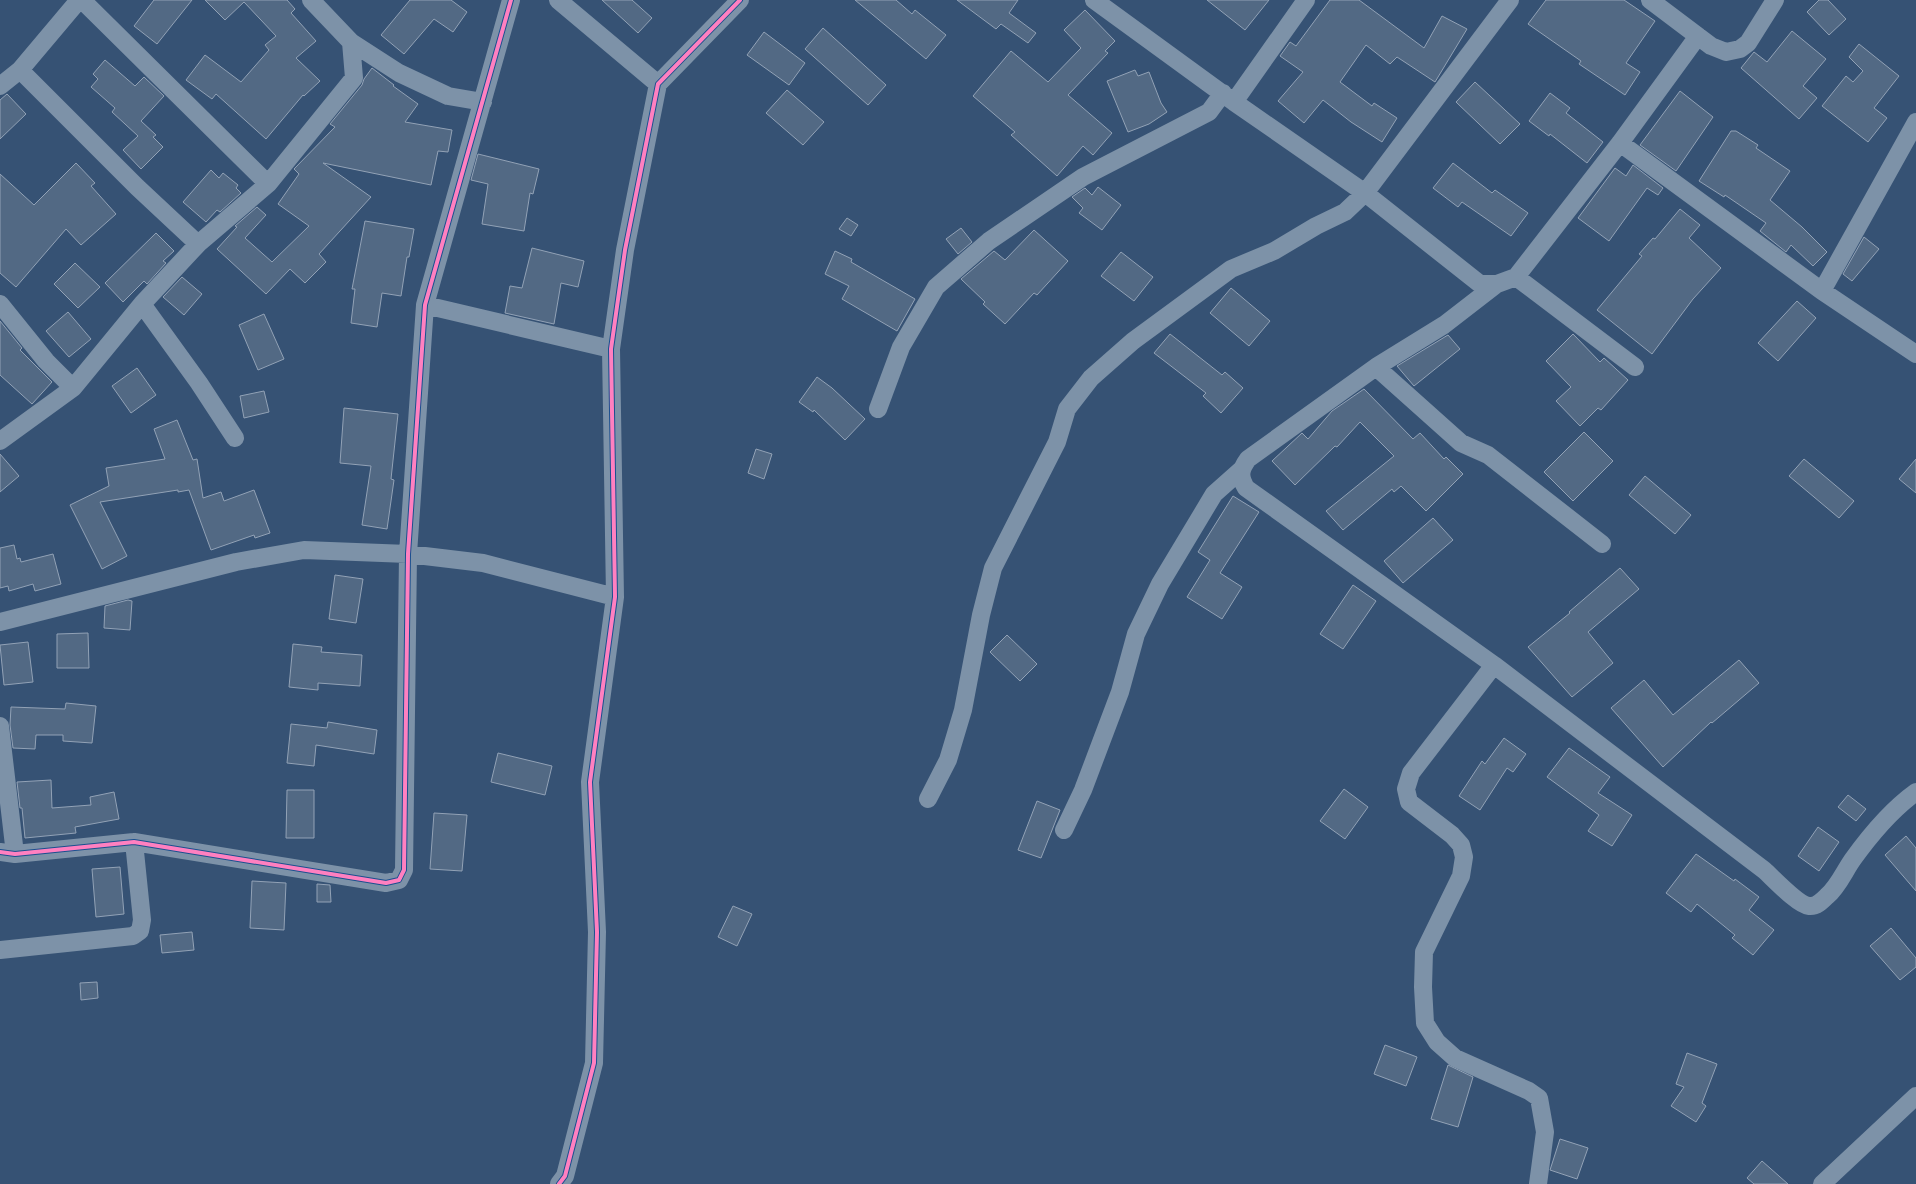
<svg xmlns="http://www.w3.org/2000/svg" width="1916" height="1184" font-family="'Fira Sans Condensed',sans-serif">
  <style>
    .building { fill: #526984; stroke: #92a2b6 }
    .lines { fill: none; stroke-linecap: round; stroke-linejoin: round }
    .street { stroke: #7d92a8; stroke-width: 18 }
    .cycleway-casing { stroke: #1b4f8f; stroke-width: 6 }
    .cycleway { stroke: #ff80c0; stroke-width: 4 }
  </style>
  <rect width="100%" height="100%" fill="#365274"/>
  <!-- building -->
  <path class="building" d="M154 0H192L157 44 134 26Z
    M205 0H287L295 9 291 13 316 41 296 58 320 81 304 96 303 95 266 139 216 94 212 99 186 80 205 55 241 82 269 50 265 45 276 36 244 2 225 20Z
    M410 0H451L467 12 453 32 434 19 404 54 381 35Z
    M602 0H632L652 18 638 33Z
    M855 0H896L912 14 915 10 946 35 926 59Z
    M957 0H1018L1009 13 1036 33 1028 43 1001 24 996 29Z
    M1207 0H1269L1245 30Z
    M1330 0H1359L1424 48 1442 16 1467 29 1435 82 1397 57 1390 64 1366 45 1340 82 1372 106 1374 103 1397 118 1382 142 1351 122 1323 100 1304 123 1278 101 1303 72 1280 56 1290 42 1296 46Z
    M1546 0H1624L1655 21 1626 63 1640 72 1625 95 1579 64 1581 61 1528 24Z
    M1819 0H1828L1846 19 1829 35 1807 12Z
    M1085 10 1115 41 1105 51 1108 53 1068 95 1112 133 1093 155 1083 146 1057 176 1011 135 1015 132 973 96 1011 51 1048 82 1081 48 1064 30Z
    M823 28 886 85 868 105 805 49Z
    M1792 31 1826 59 1803 86 1817 98 1799 119 1741 68 1754 52 1767 62Z
    M764 32 805 63 789 85 747 55Z
    M1859 44 1899 76 1874 108 1887 118 1868 142 1822 106 1846 76 1853 82 1863 71 1849 57Z
    M105 60 135 86 144 77 164 96 141 121 156 135 153 137 163 147 141 169 123 150 138 136 112 112 115 108 91 87 98 79 93 74Z
    M372 68 394 85 393 86 418 104 405 122 452 130 448 152 438 151 431 185 323 163 371 197 319 254 326 262 305 283 290 269 266 294 217 249 237 227 235 226 257 207 266 215 245 238 272 262 309 226 278 204 299 174 294 169 335 127 330 124 362 85 364 79Z
    M1135 70 1138 76 1149 72 1161 103 1167 112 1149 124 1128 132 1107 81Z
    M1475 82 1520 124 1500 144 1456 102Z
    M787 90 824 122 803 145 766 113Z
    M1680 91 1713 117 1676 171 1640 145Z
    M1550 93 1570 108 1566 113 1603 142 1587 163 1550 134 1549 136 1529 121Z
    M7 94 26 114 0 139V100Z
    M1731 131H1736L1758 145 1756 148 1790 171 1770 200 1802 227 1827 252 1813 266 1791 245 1786 252 1760 231 1766 223 1725 195 1724 197 1699 181Z
    M478 154 539 169 533 194 530 193 524 231 482 224 488 184 471 180Z
    M76 163 95 183 91 186 116 214 81 245 66 229 16 287 0 273V174L34 205Z
    M1453 163 1492 193 1495 190 1528 213 1511 236 1462 202 1458 207 1433 188Z
    M1633 165 1663 188 1658 195 1647 188 1609 241 1578 218 1615 168 1626 176Z
    M211 170 219 178 223 173 238 185 236 188 241 193 220 212 217 210 206 222 183 202Z
    M1098 187 1121 205 1102 230 1079 213 1083 208 1072 197 1085 188 1092 195Z
    M1680 209 1700 225 1689 238 1721 268 1693 299 1652 354 1597 310 1642 256 1639 254 1653 238 1655 239Z
    M847 218 858 225 851 236 839 229Z
    M365 221 414 229 409 257H407L401 296 382 293 377 327 351 323 355 289H352Z
    M961 228 972 242 958 254 946 239Z
    M1034 230 1068 261 1037 295 1034 293 1005 324 983 304 985 302 961 279 994 251 1005 260Z
    M156 233 174 251 163 261 166 263 147 284 144 281 123 302 105 283Z
    M1864 237 1879 249 1852 281 1843 274Z
    M532 248 584 261 578 287 561 283 554 324 505 313 510 286 522 288Z
    M835 251 852 259 851 262 915 299 897 331 842 299 849 286 825 274Z
    M1121 252 1153 277 1134 301 1101 276Z
    M75 263 100 287 78 308 54 284Z
    M182 277 202 294 184 315 163 297Z
    M1231 288 1270 321 1249 346 1210 313Z
    M1797 301 1816 318 1778 361 1758 343Z
    M68 312 91 339 69 357 46 331Z
    M264 314 284 359 258 370 239 325Z
    M0 321 22 348 20 350 52 382 32 404 0 375Z
    M1170 334 1222 375 1225 372 1243 388 1221 413 1203 396 1206 393 1154 353Z
    M1573 334 1600 362 1604 358 1628 380 1601 410 1598 408 1580 426 1556 401 1571 387 1546 361Z
    M1448 335 1460 349 1414 386 1397 366Z
    M137 368 156 395 131 413 112 386Z
    M817 377 832 388 865 419 845 440 814 410 813 412 799 402Z
    M1364 389 1413 439 1420 433 1444 459 1446 457 1463 474 1426 511 1401 486 1394 492 1392 489 1343 530 1326 511 1394 456 1360 422 1337 447 1335 446 1295 485 1272 461 1302 433 1308 439 1332 411Z
    M264 391 269 412 244 418 240 396Z
    M344 408 398 414 391 479 394 480 387 529 362 525 371 466 340 463Z
    M177 420 193 460 197 459 203 498 221 492 224 501 254 490 270 533 255 538 254 535 211 550 189 490 178 492V490L100 502 127 556 102 569 70 505 109 486 106 468 165 459 154 429Z
    M1584 432 1613 461 1573 501 1544 472Z
    M756 449 772 454 764 479 748 473Z
    M0 454 19 476 0 492Z
    M1804 459 1854 501 1839 518 1789 476Z
    M1916 459V493L1899 479Z
    M1645 476 1691 515 1675 534 1629 495Z
    M1233 496 1259 512 1220 573 1242 587 1222 619 1187 597 1210 560 1198 552Z
    M1433 518 1453 540 1403 583 1384 561Z
    M14 545 17 559 20 558 21 562 53 554 61 584 35 591 33 584 9 591 8 586 0 588V548Z
    M1620 568 1639 589 1588 632 1613 663 1572 697 1528 647 1570 613 1569 612Z
    M335 575 363 579 356 623 329 619Z
    M1353 585 1376 601 1343 649 1320 634Z
    M128 600 132 601 130 630 104 628 105 606Z
    M88 633 89 668H57V634Z
    M1007 635 1037 664 1020 681 990 652Z
    M28 642 33 682 4 685 0 645Z
    M293 644 322 647 321 652 362 655 360 686 318 683V690L289 687Z
    M1739 660 1759 683 1712 723 1711 722 1663 767 1611 708 1644 680 1673 715Z
    M66 703 96 706 92 743 63 741V735H36L35 749 13 748 10 725 11 707 65 709Z
    M328 722 377 730 374 754 316 745 314 766 287 763 291 724 327 728Z
    M1504 738 1526 754 1513 772 1507 768 1480 810 1459 796 1482 761 1485 764Z
    M1569 748 1610 777 1598 793 1632 815 1612 846 1588 831 1599 815 1547 777Z
    M498 753 552 766 545 795 491 782Z
    M51 780 52 808 91 805 90 797 114 792 119 819 75 827 76 833 25 838 22 808H20L17 782Z
    M1344 789 1368 807 1345 839 1320 821Z
    M287 790H314V838H286Z
    M1848 795 1866 809 1856 821 1838 807Z
    M1037 801 1060 810 1041 858 1018 850Z
    M434 813 467 815 462 871 430 869Z
    M1818 827 1839 842 1819 871 1798 856Z
    M1906 836 1916 848V891L1885 855Z
    M1696 854 1734 881 1735 879 1759 897 1749 910 1774 930 1753 955 1732 938 1735 935 1697 904 1691 912 1666 893Z
    M120 867 124 914 96 917 92 869Z
    M252 881 286 883 284 930 250 928Z
    M317 884 330 885 331 902H317Z
    M733 906 752 914 737 946 718 937Z
    M1891 928 1916 958V967L1900 980 1870 946Z
    M192 932 194 950 162 953 160 935Z
    M97 982 98 998 81 1000 80 983Z
    M1385 1045 1417 1057 1406 1086 1374 1074Z
    M1687 1053 1717 1064 1702 1103 1706 1106 1696 1122 1671 1106 1684 1087 1676 1084Z
    M1448 1065 1473 1077 1458 1127 1431 1119Z
    M1560 1139 1588 1148 1577 1179 1550 1170Z
    M1762 1161 1788 1184H1754L1747 1178Z"/>
  <g class="lines">
    <!-- street -->
    <path class="street" d="M82 0 268 184
      M558 0 658 84
      M1094 0 1234 102 1365 193 1480 284H1497L1516 277 1620 143 1698 36
      M1650 0 1711 46 1726 52 1740 49 1748 43 1775 0
      M351 42 399 73 448 96 483 102
      M20 70 137 187 198 244
      M0 86 20 70 79 0
      M1234 102 1306 0
      M1620 143 1822 291 1916 354
      M1516 277 1635 367
      M1497 284 1444 325 1376 367 1248 459C1240 470 1239 476 1246 488L1494 665 1764 870C1773 878 1798 905 1809 906 1816 907 1822 901 1827 896 1838 887 1845 870 1853 859 1871 834 1891 810 1916 792
      M1822 291 1916 122
      M0 304 46 361 73 388
      M142 304 199 383 235 438
      M425 305 611 349
      M1376 367 1461 443 1488 455 1602 544
      M878 409 901 347 936 287 989 241 1083 177 1209 112 1223 93
      M0 441 73 388 142 304 198 244 268 184 354 78 351 42 311 0
      M0 622 236 562 304 550 408 554 483 563 615 597
      M1494 665 1411 773 1406 789 1409 802 1452 835 1461 845 1464 857 1461 876 1424 952 1423 987 1425 1023 1437 1042 1455 1058 1529 1091 1539 1098 1545 1132 1538 1184
      M0 726 15 854
      M928 799 948 760 963 710 981 615 993 568 1057 442 1067 409 1091 378 1133 341 1231 269 1274 251 1316 226 1345 212 1365 193 1510 0
      M1064 830 1083 790 1120 692 1136 634 1160 584 1214 494 1241 470
      M0 852 15 854 134 842 386 883 399 880 404 870 408 554 425 305 511 0
      M0 950 133 936 140 931 142 920 134 842
      M559 1184 565 1176 594 1063 597 932 590 782 615 597 611 349 625 250 658 84 740 0
      M1822 1184 1916 1096"/>
    <defs>
      <path id="cycleway" d="M0 852 15 854 134 842 386 883 399 880 404 870 408 554 425 305 511 0
        M559 1184 565 1176 594 1063 597 932 590 782 615 597 611 349 625 250 658 84 740 0"/>
    </defs>
    <!-- cycleway casing -->
    <use href="#cycleway" class="cycleway-casing"/>
    <!-- cycleway -->
    <use href="#cycleway" class="cycleway"/>
  </g>
</svg>
